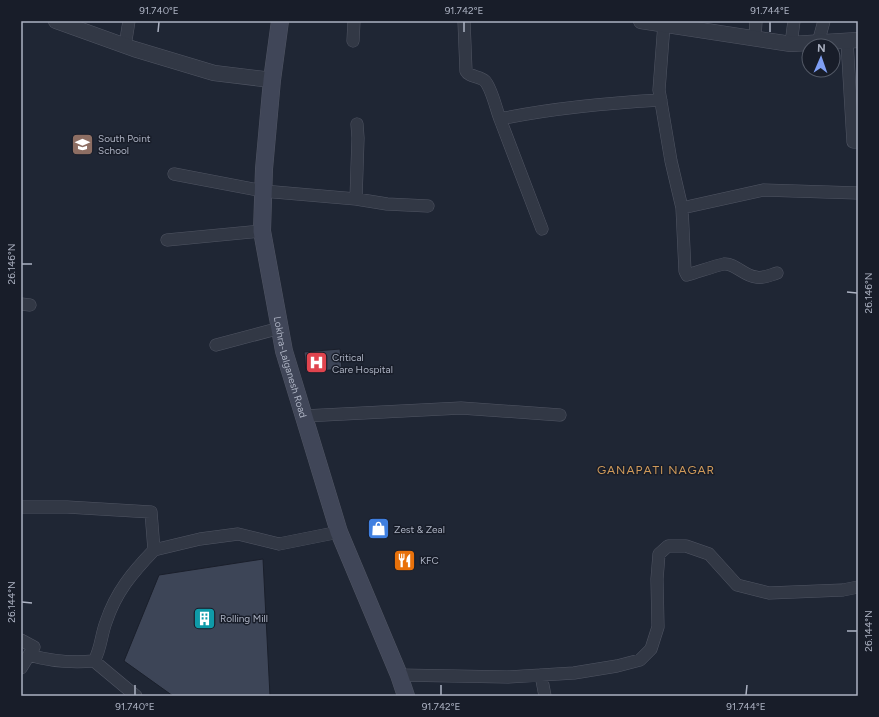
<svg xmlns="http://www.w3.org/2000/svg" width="879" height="717" font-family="Figtree,sans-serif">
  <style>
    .building { fill: #3d4557; stroke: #1a1f2b }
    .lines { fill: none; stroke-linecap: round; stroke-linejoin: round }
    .minor-casing { stroke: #505563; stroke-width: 13 }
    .tertiary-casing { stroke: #505563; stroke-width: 16 }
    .secondary-casing { stroke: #505563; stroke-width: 18 }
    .minor { stroke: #323845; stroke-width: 12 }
    .tertiary { stroke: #323845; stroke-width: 15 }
    .secondary { stroke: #404658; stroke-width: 17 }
    .ticks { fill: none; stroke: #acb2c2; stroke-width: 1.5 }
    .labels { text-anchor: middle; stroke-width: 3; stroke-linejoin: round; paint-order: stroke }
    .poi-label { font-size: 10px; fill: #acb2c2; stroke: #181d29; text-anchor: start }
    .street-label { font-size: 10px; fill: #acb2c2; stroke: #181d29 }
    .quarter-label { font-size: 12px; letter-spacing: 1px; fill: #cf9a5a; stroke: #181d29 }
    .neatline { fill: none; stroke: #acb2c2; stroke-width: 1.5 }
    .ticks-label { font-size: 10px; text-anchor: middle; fill: #acb2c2 }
  </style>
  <rect width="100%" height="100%" fill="#1f2634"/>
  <!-- building -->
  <path class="building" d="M340 349 342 369 306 372 304 352Z
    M263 559 270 696H173L124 661 159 575Z"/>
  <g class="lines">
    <defs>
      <path id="minor" d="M464 21 466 71C469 77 480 76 485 81 492 89 496 109 500 119 553 108 607 103 661 100
        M664 24 659 90 671 161 682 208 763 190 858 193
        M755 38 756 21
        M353 41 354 21
        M847 41 853 142H858
        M818 43 824 21
        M791 44 794 21
        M125 46 129 21
        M500 119 542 229
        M174 174 263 191 356 199 387 204 428 206
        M356 199 358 138 357 124
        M682 208 685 271 687 275C698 272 714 266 724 264 735 263 744 276 756 277 763 279 770 275 777 273
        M167 240 262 231
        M21 304 30 305
        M216 345 280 328
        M304 416 461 408 560 415
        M21 507H67L151 512 154 550 200 539 238 534 279 544 339 532
        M21 640 34 647 21 668
        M29 655C50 661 73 663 94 661 101 649 101 635 106 622 116 592 132 573 154 550
        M94 661 136 696
        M399 675 508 677 574 673 617 666 640 660 651 649 658 627 657 579 659 554 668 546H686L709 554 737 585 769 593 843 590 858 587
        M541 675 545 696"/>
      <path id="tertiary" d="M56 21 134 49 214 73 272 80
        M641 21 791 44 858 40"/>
      <g id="secondary">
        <path id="s1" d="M280 21 272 80 264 169 262 231 284 351 339 532 399 675 406 696"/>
      </g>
    </defs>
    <!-- minor casing -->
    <use href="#minor" class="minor-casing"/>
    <!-- tertiary casing -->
    <use href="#tertiary" class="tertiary-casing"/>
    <!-- secondary casing -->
    <use href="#secondary" class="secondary-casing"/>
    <!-- minor -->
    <use href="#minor" class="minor"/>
    <!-- tertiary -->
    <use href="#tertiary" class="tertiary"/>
    <!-- secondary -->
    <use href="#secondary" class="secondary"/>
  </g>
  <!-- ticks -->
  <path class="ticks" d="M158 32 159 22M464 32V22M770 32V22M22 264H32M847 292 857 293M22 602 32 603M847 631H857M135 695V685M441 695V685M746 695 747 685"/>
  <!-- icons -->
  <defs>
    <symbol id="school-square" viewBox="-11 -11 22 22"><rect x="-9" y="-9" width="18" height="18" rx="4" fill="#8d6e63" stroke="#181d29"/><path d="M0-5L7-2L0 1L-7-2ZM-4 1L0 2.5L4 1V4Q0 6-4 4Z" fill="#fff"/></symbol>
    <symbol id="hospital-square" viewBox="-11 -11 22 22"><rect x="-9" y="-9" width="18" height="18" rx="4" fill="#e0444e" stroke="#181d29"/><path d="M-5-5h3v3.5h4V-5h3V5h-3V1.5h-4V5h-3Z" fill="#fff"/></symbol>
    <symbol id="shop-square" viewBox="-11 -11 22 22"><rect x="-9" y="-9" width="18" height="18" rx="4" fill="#3f7fe0" stroke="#181d29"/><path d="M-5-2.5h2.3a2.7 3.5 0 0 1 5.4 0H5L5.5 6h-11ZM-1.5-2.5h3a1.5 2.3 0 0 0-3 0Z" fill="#fff"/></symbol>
    <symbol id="restaurant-square" viewBox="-11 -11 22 22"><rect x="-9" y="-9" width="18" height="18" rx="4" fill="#e8710a" stroke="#181d29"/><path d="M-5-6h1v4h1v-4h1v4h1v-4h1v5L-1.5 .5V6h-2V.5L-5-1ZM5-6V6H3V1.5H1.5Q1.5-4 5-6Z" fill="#fff"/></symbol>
    <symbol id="building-square" viewBox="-11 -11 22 22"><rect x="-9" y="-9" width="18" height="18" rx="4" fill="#0f9aa8" stroke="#181d29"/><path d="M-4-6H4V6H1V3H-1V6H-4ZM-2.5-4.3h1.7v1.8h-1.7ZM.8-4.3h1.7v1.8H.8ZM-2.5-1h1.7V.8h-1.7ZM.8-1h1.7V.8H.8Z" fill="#fff"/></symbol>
  </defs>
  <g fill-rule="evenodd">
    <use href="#school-square" x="70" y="132" width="25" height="25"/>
    <use href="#hospital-square" x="304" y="350" width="25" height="25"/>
    <use href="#shop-square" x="366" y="516" width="25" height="25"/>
    <use href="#restaurant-square" x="392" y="548" width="25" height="25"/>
    <use href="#building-square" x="192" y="606" width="25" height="25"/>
  </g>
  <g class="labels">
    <!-- poi labels -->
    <g class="poi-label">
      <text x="98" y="142">South Point<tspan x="98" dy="12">School</tspan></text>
      <text x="332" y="361">Critical<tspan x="332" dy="12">Care Hospital</tspan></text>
      <text x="394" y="533">Zest &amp; Zeal</text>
      <text x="420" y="564">KFC</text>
      <text x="220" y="622">Rolling Mill</text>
    </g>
    <!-- street labels -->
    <g class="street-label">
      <text dy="4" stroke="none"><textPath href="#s1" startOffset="350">Lokhra-Lalganesh Road</textPath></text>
    </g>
    <!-- quarter labels -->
    <g class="quarter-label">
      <text x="656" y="474">GANAPATI NAGAR</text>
    </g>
  </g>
  <!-- border -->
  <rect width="879" height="717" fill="none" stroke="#181d29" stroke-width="44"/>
  <!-- north arrow -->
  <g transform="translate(821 58) rotate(2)"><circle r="19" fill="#181d29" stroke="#535966"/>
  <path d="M0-3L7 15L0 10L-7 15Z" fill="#7f9ff4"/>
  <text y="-6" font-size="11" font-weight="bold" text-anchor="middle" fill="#acb2c2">N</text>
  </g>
  <rect x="22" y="22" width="835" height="673" class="neatline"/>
  <g class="ticks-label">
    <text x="159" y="14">91.740°E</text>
    <text x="464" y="14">91.742°E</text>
    <text x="770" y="14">91.744°E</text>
    <text transform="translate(11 264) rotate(-90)" y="4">26.146°N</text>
    <text transform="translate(868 293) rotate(-90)" y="4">26.146°N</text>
    <text transform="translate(11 602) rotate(-90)" y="4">26.144°N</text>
    <text transform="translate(868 631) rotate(-90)" y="4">26.144°N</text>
    <text x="135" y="710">91.740°E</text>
    <text x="441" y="710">91.742°E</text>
    <text x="746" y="710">91.744°E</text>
  </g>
</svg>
